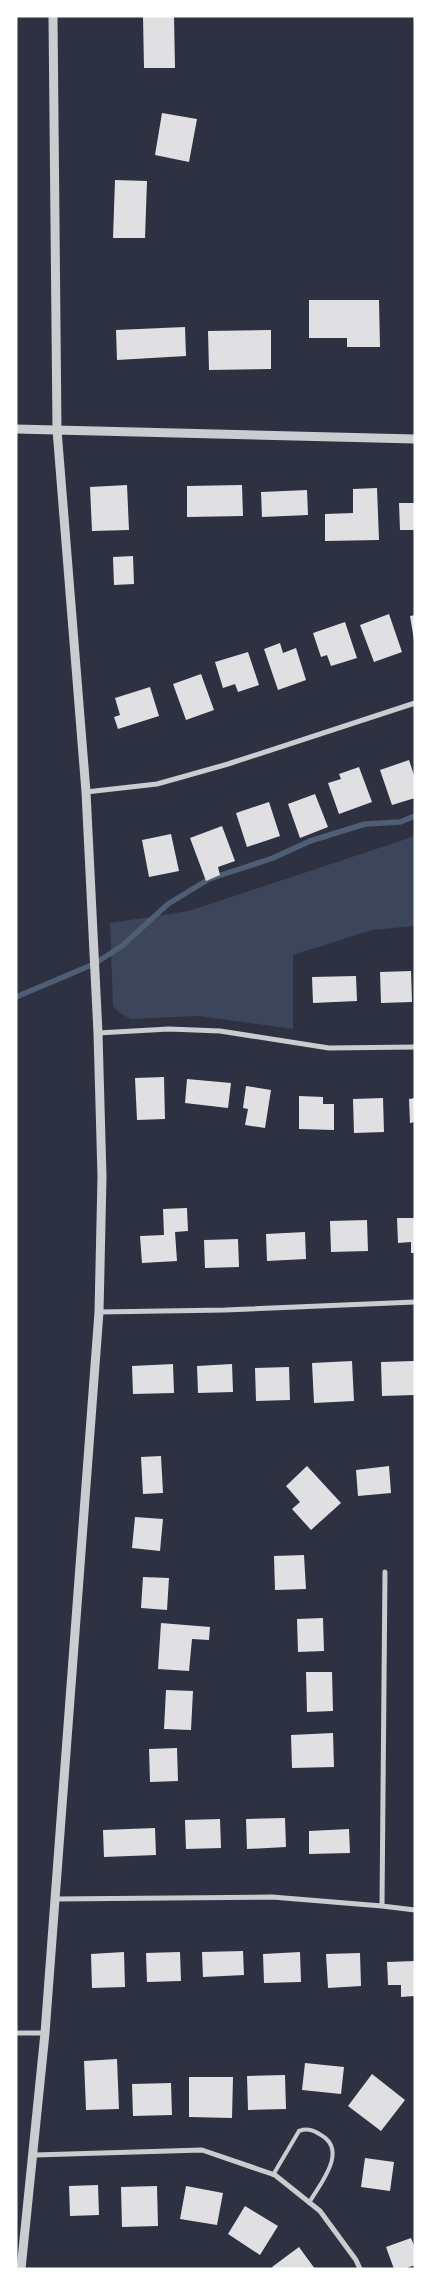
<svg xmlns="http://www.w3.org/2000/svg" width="431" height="2285" font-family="Signika,sans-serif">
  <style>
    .green { fill: #3c4559 }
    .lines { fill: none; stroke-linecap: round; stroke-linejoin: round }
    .stream { stroke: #4f5d75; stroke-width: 5.5 }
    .building { fill: #e0e0e3 }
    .service { stroke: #caccd0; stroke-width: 4 }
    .minor { stroke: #caccd0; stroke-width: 5 }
    .tertiary { stroke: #caccd0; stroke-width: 9 }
  </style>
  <rect width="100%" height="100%" fill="#2d3142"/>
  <!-- green -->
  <path class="green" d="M415 836V926L372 930 293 955V1029L199 1016 131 1019 121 1014 113 1006 110 923 189 911Z"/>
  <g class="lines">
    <!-- stream -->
    <path class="stream" d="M16 997 94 964 122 946 168 904 209 879 273 858 310 841 365 824 400 822 415 816"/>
  </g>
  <!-- building -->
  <path class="building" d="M143 16H174L175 68H144Z
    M162 113 197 119 189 162 155 155Z
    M115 180 147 181 145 238H113Z
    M309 300H379L380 347H347V338H309Z
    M185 327 186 356 117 360 116 330Z
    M271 330V369L209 370 208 331Z
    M127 485 129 530 92 531 90 487Z
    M242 485 243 516 187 517V486Z
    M377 488 379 540 325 541V514L353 513V489Z
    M307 490 308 515 262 517 261 492Z
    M399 503H415V530H400Z
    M133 556 134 584 114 585 113 557Z
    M389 614 402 652 374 662 360 625Z
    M415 615V640H414L410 616Z
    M345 622 357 658 331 666 327 655 321 657 313 633Z
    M280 643 283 653 296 648 306 680 278 690 264 649Z
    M248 652 259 685 238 692 235 684 223 688 215 662Z
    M201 674 214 710 186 720 173 684Z
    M150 687 159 716 118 729 114 717 120 715 115 698Z
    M409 760 415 778V798L392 805 380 770Z
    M359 767 372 802 339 814 328 783 341 779 339 774Z
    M315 794 328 827 300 838 288 804Z
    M269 802 280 836 247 847 236 813Z
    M222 826 235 861 218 867 220 875 206 881 190 838Z
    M171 834 179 871 149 877 142 840Z
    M411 971 412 1002 381 1003 380 972Z
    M356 976 357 1001 313 1003 312 977Z
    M164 1077 165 1119 137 1120 135 1078Z
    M187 1079 231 1083 228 1108 185 1103Z
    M246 1086 271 1090 265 1128 245 1125 248 1109 243 1108Z
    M299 1096 323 1097V1104H334V1130L299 1129Z
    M383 1098 384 1132 354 1133 353 1099Z
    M415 1098V1122L410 1123 409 1099Z
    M187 1208 188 1231 175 1232 177 1261 142 1263 140 1236 164 1235 163 1209Z
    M397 1218H415V1253H411V1242L398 1243Z
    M367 1220 368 1251 331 1252 330 1221Z
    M305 1232 306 1259 267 1261 266 1234Z
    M238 1239 239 1267 205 1268 204 1240Z
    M352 1361 354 1401 314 1403 312 1363Z
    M414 1361 415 1395 382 1396 381 1362Z
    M173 1364 174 1393 133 1394 132 1366Z
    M232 1364 233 1392 198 1393 197 1366Z
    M289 1367 290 1400 256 1401 255 1368Z
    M161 1456 163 1493 143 1494 141 1457Z
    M307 1466 341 1503 311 1530 292 1509 300 1502 286 1486Z
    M389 1466 391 1493 358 1496 356 1470Z
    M135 1517 163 1519 160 1551 132 1548Z
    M304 1555 306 1589 275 1590 274 1556Z
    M143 1577 169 1578 167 1610 141 1608Z
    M323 1618 324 1651 298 1652 297 1619Z
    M161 1623 210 1627 209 1640 192 1639 189 1671 158 1669Z
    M306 1672H332L333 1711 307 1712Z
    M166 1690 193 1691 191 1730 164 1729Z
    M333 1733 334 1767 292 1768 291 1735Z
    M177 1748 178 1781 150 1782 149 1749Z
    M285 1818 286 1847 247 1849 246 1819Z
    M220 1819 221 1848 186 1849 185 1820Z
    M155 1828 156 1855 104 1857 103 1830Z
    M349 1829 350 1853 309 1854V1831Z
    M243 1951 244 1975 203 1977 202 1952Z
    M124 1952 125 1987 92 1988 91 1954Z
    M180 1952 181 1981 147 1982 146 1953Z
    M300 1952 301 1982 264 1983 263 1954Z
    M360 1953 361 1986 328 1988 326 1954Z
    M415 1961V1996L401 1997V1985H388L387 1962Z
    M117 2059 119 2109 86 2110 84 2061Z
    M305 2063 344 2067 341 2094 302 2090Z
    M372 2074 405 2100 381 2131 348 2106Z
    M285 2075 286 2109 248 2110 247 2076Z
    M189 2077H233L232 2118 189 2117Z
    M171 2083 172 2115 133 2116 132 2084Z
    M365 2158 394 2162 390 2191 361 2187Z
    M98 2185 99 2215 70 2216 69 2186Z
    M157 2186 158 2226 122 2227 121 2187Z
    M186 2186 223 2193 217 2225 180 2219Z
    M245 2206 278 2226 260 2255 228 2234Z
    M411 2238 415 2248V2265L404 2269H394L386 2247Z
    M299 2247 315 2269H274L272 2267Z"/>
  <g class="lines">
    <!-- service -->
    <path class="service" d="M273 2175 299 2131C308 2128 313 2130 321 2135 349 2151 319 2185 309 2203"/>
    <!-- minor -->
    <path class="minor" d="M86 792 157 784 228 764 415 703
      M98 1033 169 1029 220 1031 329 1048 415 1047
      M99 1312 225 1310 415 1302
      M55 1899 272 1897 382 1906 415 1910
      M382 1906 385 1572
      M16 2033H45
      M35 2155 202 2150 275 2175 320 2211 356 2260 360 2269"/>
    <!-- tertiary -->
    <path class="tertiary" d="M16 429 415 439
      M21 2269 45 2033 99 1312 102 1177 98 1033 86 792 57 430 53 16"/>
  </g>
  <!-- border -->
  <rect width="431" height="2285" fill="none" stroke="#ffffff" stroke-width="35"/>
</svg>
